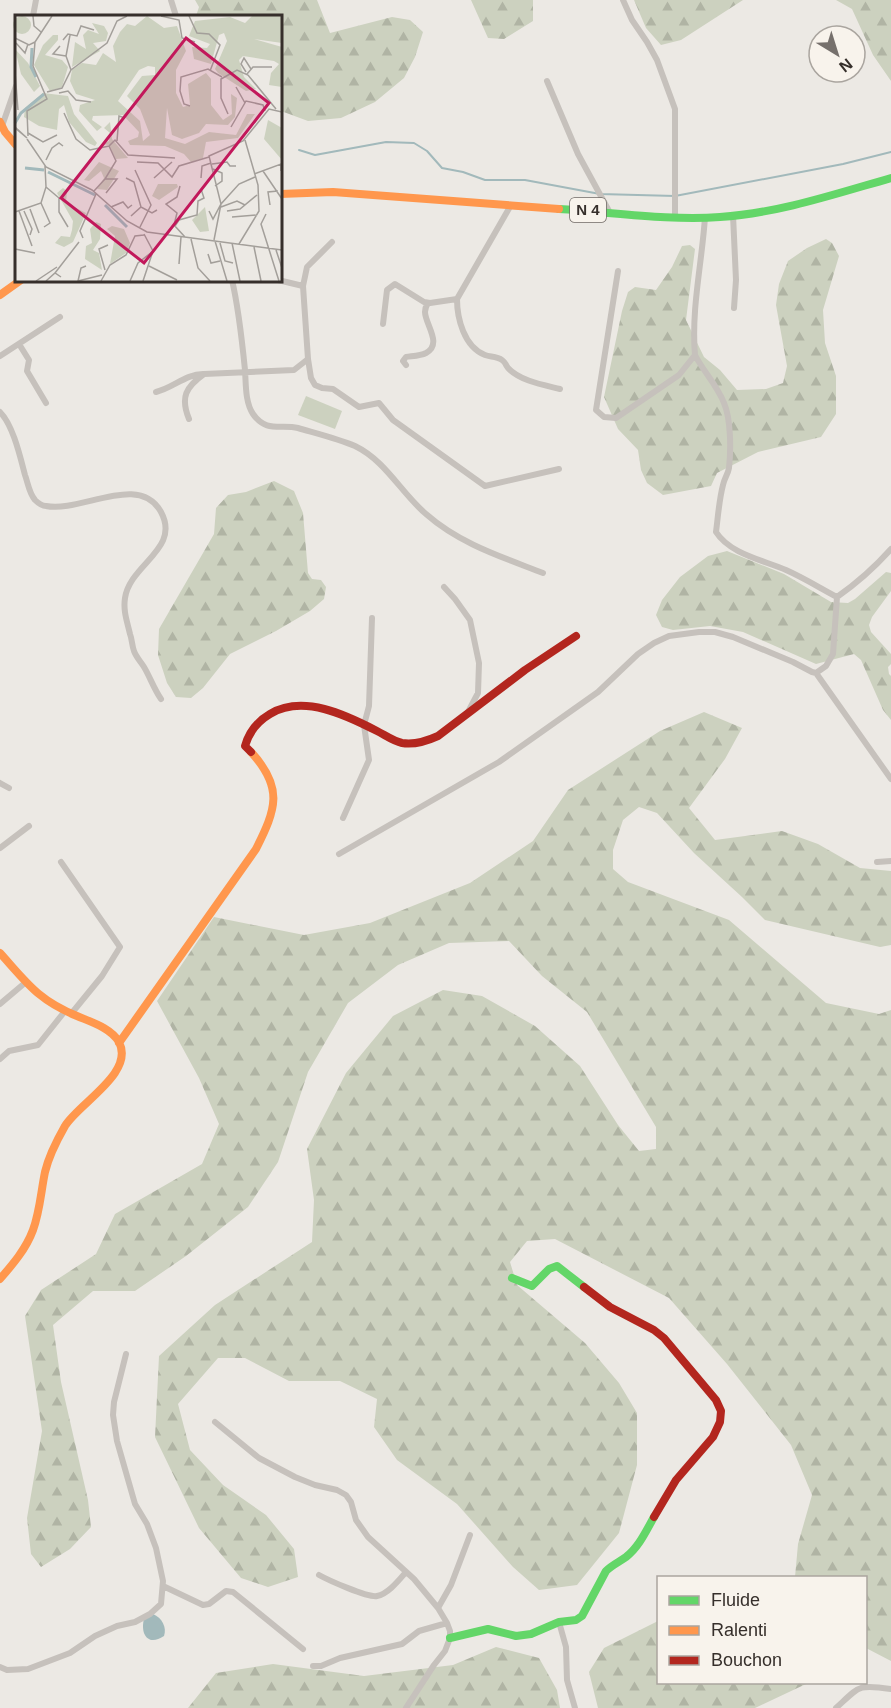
<svg xmlns="http://www.w3.org/2000/svg" width="891" height="1708" font-family="Helvetica,sans-serif">
  <style>
    .forest { fill: url(#forest-firs) }
    .pitch { fill: #ccd1bf }
    .water { fill: #a2b9bb }
    .lines { fill: none; stroke-linecap: round; stroke-linejoin: round }
    .stream { stroke: #a2b9bb; stroke-width: 2 }
    .street { stroke: #c6c1bc; stroke-width: 6 }
    .fast { stroke: #63d668; stroke-width: 8 }
    .slow { stroke: #ff974d; stroke-width: 8 }
    .jam { stroke: #b3261e; stroke-width: 8 }
    .labels { text-anchor: middle; stroke-width: 4.5; stroke-linejoin: round; paint-order: stroke }
    .shield { fill: #f8f3ec; stroke: #706a65; stroke-width: 1.5 }
    .shield-label { font-size: 15px; font-weight: bold; fill: #362f2b }
    .inset-river { fill: none; stroke: #a2b9bb; stroke-width: 3 }
    .inset-road { fill: none; stroke: #a39f9a; stroke-width: 1.5 }
    .view { fill: #c2185b; fill-opacity: 0.15; stroke: #c2185b; stroke-width: 3 }
    .inset-edge { fill: none; stroke: #362f2b; stroke-width: 3 }
  </style>
  <defs>
    <pattern id="forest-firs" width="22" height="20" patternUnits="userSpaceOnUse" patternTransform="scale(1.5)"><rect width="22" height="20" fill="#ccd1bf"/><path d="M5 1l3.5 6h-7zM16 11l3.5 6h-7z" fill="#b0b4a4"/></pattern>
  </defs>
  <rect width="100%" height="100%" fill="#ece9e4"/>
  <!-- forest -->
  <path class="forest" d="M195 0H317L330 33 392 17 410 20 423 32 415 57 404 78 375 102 341 118 308 121 281 111 280 16H196L199 7Z
    M471 0H533V21L504 39 488 38Z
    M634 0H743L681 40 661 45 646 28Z
    M836 0H891V81L873 55 852 9Z
    M826 239 832 243 839 256 823 310 825 343 836 376V414L821 437 758 452 717 473 711 486 663 495 647 483 641 470 638 450 618 429 604 397 622 311 628 292 635 287 656 290 672 267 682 246 690 245 695 249 686 320 704 357 720 370 737 390 766 389 783 383 787 366 776 305 779 284 788 261 807 248Z
    M274 481 294 491 303 513 308 573 312 579 321 580 326 587 324 599 310 611 276 631 230 654 203 688 191 698 176 697 167 683 158 655 159 629 214 534 216 508 228 495 246 492Z
    M727 551 784 574 831 602 848 603 855 599 886 572 891 573V591L872 617 869 625 871 632 891 654V664L888 667 889 674 891 676V720L883 710 861 660 854 654 816 664 743 632 710 626 673 630 662 627 656 615 662 600 680 577 708 556Z
    M704 712 742 728 725 759 689 808 715 840 782 831 818 844 860 868 891 871V945L880 947 765 920 742 897 694 853 657 813 639 807 623 820 613 850V869L628 882 729 920 826 1003 879 1014 891 1010V1661L866 1648V1578L795 1577 798 1544 812 1495 791 1445 727 1364 669 1298 555 1239 527 1241 510 1262 517 1285 585 1343 619 1383 637 1413V1465L619 1533 577 1585 539 1590 513 1567 457 1504 397 1460 374 1427 377 1399 340 1381H289L245 1358H218L178 1404 190 1450 223 1485 266 1515 294 1549 298 1577 268 1587 241 1578 199 1528 155 1437 159 1356 215 1305 312 1242 314 1200 307 1149 346 1073 393 1016 443 990 482 996 535 1026 580 1066 618 1125 639 1151 656 1149V1127L587 1012 542 976 509 941 449 943 398 965 348 1003 308 1072 278 1162 248 1207 186 1256 135 1291H93L53 1325 61 1382 88 1500 91 1527 70 1549 41 1567 31 1554 27 1518 42 1431 25 1316 41 1290 96 1254 115 1214 202 1164 219 1124 199 1078 157 1001 214 917 304 935 370 923 470 883 533 841 568 790 660 731Z
    M658 1621V1682H804L806 1684 755 1708H598L589 1672 604 1648Z
    M496 1647 539 1658 557 1690 560 1708H188L216 1673 273 1664 364 1676 453 1665Z"/>
  <!-- pitch -->
  <path class="pitch" d="M306 396 342 411 335 429 298 415Z"/>
  <!-- water -->
  <path class="water" d="M153 1614C162 1618 167 1627 164 1636 148 1647 140 1634 144 1619Z"/>
  <g class="lines">
    <!-- stream -->
    <path class="stream" d="M299 150 315 155 386 142 414 143 427 151 442 168 463 172 485 180H525L600 194 675 196 843 164 891 152"/>
    <!-- street -->
    <path class="street" d="M171 0 176 16
      M623 0 632 20 647 42 657 60 675 109V217
      M33 16 36 0
      M547 81 578 154 609 211
      M2 126 16 86
      M733 215 736 280 734 308
      M618 271 596 410 604 417 616 418 679 375 695 355C691 309 702 263 705 217
      M232 280C239 310 242 340 245 370 246 384 245 402 253 414 266 433 281 424 298 428 315 433 339 439 355 446 386 461 401 493 426 514 460 544 502 557 543 573
      M278 280 303 286
      M457 299C457 318 464 347 485 355 490 357 497 356 502 360 507 364 504 363 508 368 520 381 544 385 560 389
      M383 324 387 290 395 284 424 302 430 303 457 299 511 205
      M19 344 29 360 27 371 46 403
      M695 355C703 371 717 385 724 403 731 419 731 450 729 468 728 474 724 479 723 485 719 500 718 517 716 532 730 554 763 560 786 570 804 578 820 588 837 597
      M0 356 60 317
      M308 359 311 378 315 385 322 388 333 389 359 407 379 403 393 420 485 486 559 469
      M406 365 403 361 406 357C412 356 420 356 426 353 443 344 425 324 425 312 425 308 426 306 428 303
      M156 392C173 388 186 374 203 374
      M0 412C13 425 20 456 25 475 28 483 29 493 35 500 38 503 42 506 46 506 81 513 139 472 161 512 181 549 130 564 125 598 123 611 127 621 130 634 132 639 132 646 134 651 136 657 141 662 144 667 150 677 154 689 161 699
      M189 419C180 397 186 387 204 374L294 370 308 359 303 286 307 267 332 242
      M444 587 455 599 470 620 479 663 478 693 468 712
      M816 673 891 779
      M0 783 9 788
      M343 818 369 760 364 725 369 706 372 618
      M0 848 29 826
      M339 854 499 762 598 692 638 654 654 643 669 636 699 632H715L733 637 793 662 812 672 816 673 826 666 833 654 837 597C857 583 875 567 891 549
      M61 862 120 947 102 976 71 1014
      M877 862 891 861
      M0 1004 26 982
      M0 1059 9 1051 38 1045 65 1011
      M215 1422 259 1458 295 1477 315 1485 337 1490 346 1495 351 1502 356 1520 368 1537 414 1579 438 1608 447 1623 450 1631V1638L445 1651 434 1665 406 1708
      M319 1575C328 1580 368 1598 377 1596 388 1594 399 1580 406 1572
      M163 1586 203 1605 209 1604 226 1591 233 1592 303 1649
      M438 1608 451 1585 470 1535
      M559 1622 566 1647 567 1680 575 1708
      M313 1666H321L340 1658 402 1644 419 1631 447 1623
      M0 1667 7 1670 28 1669 70 1653 95 1636 117 1626 135 1622 150 1614 161 1604 163 1581 156 1548 147 1524 135 1504 117 1441 113 1415 114 1402 126 1354
      M836 1708C860 1686 858 1684 891 1689"/>
    <!-- fast -->
    <path class="fast" d="M559 209C611 212 670 221 720 217 779 213 835 194 891 178
      M512 1278 532 1286 549 1269 557 1266 584 1287
      M450 1638 488 1629 516 1636 531 1634 559 1622 576 1620 582 1616 606 1571C612 1565 619 1562 626 1557 639 1547 646 1531 654 1517"/>
    <!-- slow -->
    <path class="slow" d="M0 122 5 132 16 145
      M280 194 333 192 559 209
      M0 295 21 280
      M0 953C27 983 38 1000 77 1016 91 1022 111 1028 119 1042 135 1073 79 1103 65 1126 57 1140 49 1155 45 1172 41 1191 40 1211 33 1230 26 1249 13 1264 0 1279
      M119 1043 256 849C276 809 284 788 251 752"/>
    <!-- jam -->
    <path class="jam" d="M251 752 245 746C249 732 258 721 270 714 303 694 346 715 377 731 385 735 393 741 402 743 414 745 427 741 438 736L525 670 576 636
      M584 1287 610 1307 654 1330 664 1338 716 1400 721 1411 720 1422 713 1437 676 1480 654 1517"/>
  </g>
  <g class="labels">
    <!-- shield labels -->
    <rect class="shield" x="570" y="198" width="36" height="24" rx="4.5"/>
    <g class="shield-label">
      <text x="588" y="215">N 4</text>
    </g>
  </g>
  <!-- overview -->
  <g transform="translate(15 15)">
    <rect width="267" height="267" fill="#ece9e4"/>
    <path d="M132 1 149 13 162 11 171 36 161 55V78L168 92 175 90 173 69 191 58 196 64V90L208 105 217 99 216 79 222 83 220 102 213 110 191 109 184 118 167 124 157 120 152 93 150 123 170 129 194 117 221 120 232 99H240L223 123 191 127 188 143 176 147 169 139 150 131 115 130 113 126 123 122 124 117 108 100 78 101 77 105 87 112 82 116 64 96 65 90 80 85 61 79 55 66 57 55 67 48 81 50 88 38 101 47 98 31 105 17 112 9 120 11ZM133 51 140 52V60L127 61 112 81 125 94 135 120 128 126 125 106 103 86 124 55ZM237 1H267V28L239 24 267 32V72L254 70 256 58 264 49 259 46 228 41 224 45 229 62 241 74 231 76 203 58 200 54 212 26 209 18 204 20 196 49 179 44 177 32 192 33 195 29 174 21 180 6 215 2 230 8ZM-2 10a9 9 0 1 1 18 0a9 9 0 1 1-18 0ZM77 8 89 11 93 18 91 26 78 28 85 36 57 52 60 27 71 34 68 20 73 15 84 19ZM38 20H43V25L30 40 47 45 53 52 47 72 35 76 19 50 28 30ZM0 34 13 48 25 71 19 77 6 59ZM28 78 53 81 59 99 82 128 80 131 71 127 54 107 49 90 44 94 42 115 24 111 9 102 10 93ZM253 105 267 113V145L249 124ZM95 107 97 124 113 143 101 144 94 130 87 129 94 126 95 118 89 113ZM84 147 104 156 92 175 82 174 89 163 86 156 74 166 69 165ZM143 169H162L163 172 144 185 137 181ZM48 173 52 176 51 188 71 198 58 227 49 232 40 228 46 221 55 222 57 215 58 206 42 178ZM190 192 194 216 185 217 177 205ZM81 207 86 209 85 224 78 235 84 238 87 255 70 244 71 231 77 228 75 214ZM97 211 109 214 115 228 111 238 95 249 100 221 92 214Z" fill="#ccd1bf" fill-rule="evenodd"/>
    <path class="inset-river" d="M17 33 16 52 21 62M0 108 6 98 29 79M10 153 29 155M33 157 80 180M90 190 112 212"/>
    <path class="inset-road" d="M18 1 19 11 26 17M146 1 164 5 167 23 180 27M174 1 182 18 194 19 205 30 195 56M55 20 51 41 56 55M0 23 14 30 20 27M48 25 53 19 62 21 66 11 79 15M1 28 10 38 13 29M45 31 38 39 51 41M0 57 3 95M231 57 226 49 229 43 236 54M232 59 238 52H257M221 72 230 88M32 77 47 73 56 55 92 28 102 6 112 1M44 78 53 76 61 85 76 87M175 91 169 89 165 76 166 62 193 54 207 62M49 98 61 124 75 135 94 131 100 125 113 140 160 143M213 99 206 83V64L222 55 233 60 261 94M0 112 12 123 0 113M216 112 231 86 248 90 250 96M13 118 28 127 42 120M13 121 12 96 32 84 18 51 20 27 37 1M12 124 31 152 77 175 112 206 132 217 267 235M102 126 104 101 110 103M31 145 37 133 44 128 48 131M122 147 143 148 157 162 164 151 194 142M197 149 212 147 215 151H221M198 154 207 158V166L200 171M120 155 136 190 125 212M248 156 267 184M239 159 266 149V156M111 163 119 167 126 192M139 163 157 147M186 163 187 151 196 148M90 164 101 146 94 131M165 171 162 182 151 189 162 198 159 210 170 222M31 172 44 183V197L53 212M79 176 90 164H102L91 178M26 188 35 208 29 212M255 190 253 177 263 176M96 192 108 187 113 193 117 190M206 192 222 186 230 190M15 194 24 218M4 196 17 231M9 196 17 214 15 220M194 196 198 204 206 189 224 169 240 162M212 196 225 194 242 180M0 197 26 188 31 172 30 151M251 199 246 209 264 266M116 201 126 192 137 198 142 195M217 202 242 200M160 211 164 205 182 200 183 186 189 183 186 174M68 223 65 216 81 179M176 224 183 253 195 266M199 225 206 189 194 141 228 126 254 94 267 97M200 226 212 266M205 228 210 246 218 248M217 228 225 266M224 229 244 196 243 170 230 125M239 232 246 266M0 234 20 238M261 235 267 253M193 239 196 248 205 246M164 249 166 222M71 251 66 253 63 266 87 260M134 251 162 265M90 255 84 234 93 230M40 258 64 227M21 266 42 252M31 266 40 258 46 262M86 266 95 250 111 240 120 221 129 220M115 266 123 248 137 237M128 266 138 236 129 219"/>
    <path class="view" d="M171 23 254 88 129 248 46 183Z"/>
    <rect width="267" height="267" class="inset-edge"/>
  </g>
  <!-- legend -->
  <rect x="657" y="1576" width="210" height="108" fill="#f8f3ec" stroke="#aaa59f" stroke-width="1.5"/>
  <rect x="669" y="1596" width="30" height="9" fill="#63d668" stroke="#aaa59f" stroke-width="1.5"/>
  <text x="711" y="1606" font-size="18" fill="#362f2b">Fluide</text>
  <rect x="669" y="1626" width="30" height="9" fill="#ff974d" stroke="#aaa59f" stroke-width="1.5"/>
  <text x="711" y="1636" font-size="18" fill="#362f2b">Ralenti</text>
  <rect x="669" y="1656" width="30" height="9" fill="#b3261e" stroke="#aaa59f" stroke-width="1.5"/>
  <text x="711" y="1666" font-size="18" fill="#362f2b">Bouchon</text>
  <!-- north arrow -->
  <g transform="translate(837 54) rotate(142)"><circle r="28" fill="#f8f3ec" stroke="#aaa59f" stroke-width="1.5"/>
  <path d="M0-4.5L10 22L0 15L-10 22Z" fill="#76706c"/>
  <text y="-9" font-size="16" font-weight="bold" text-anchor="middle" fill="#362f2b">N</text>
  </g>
</svg>
